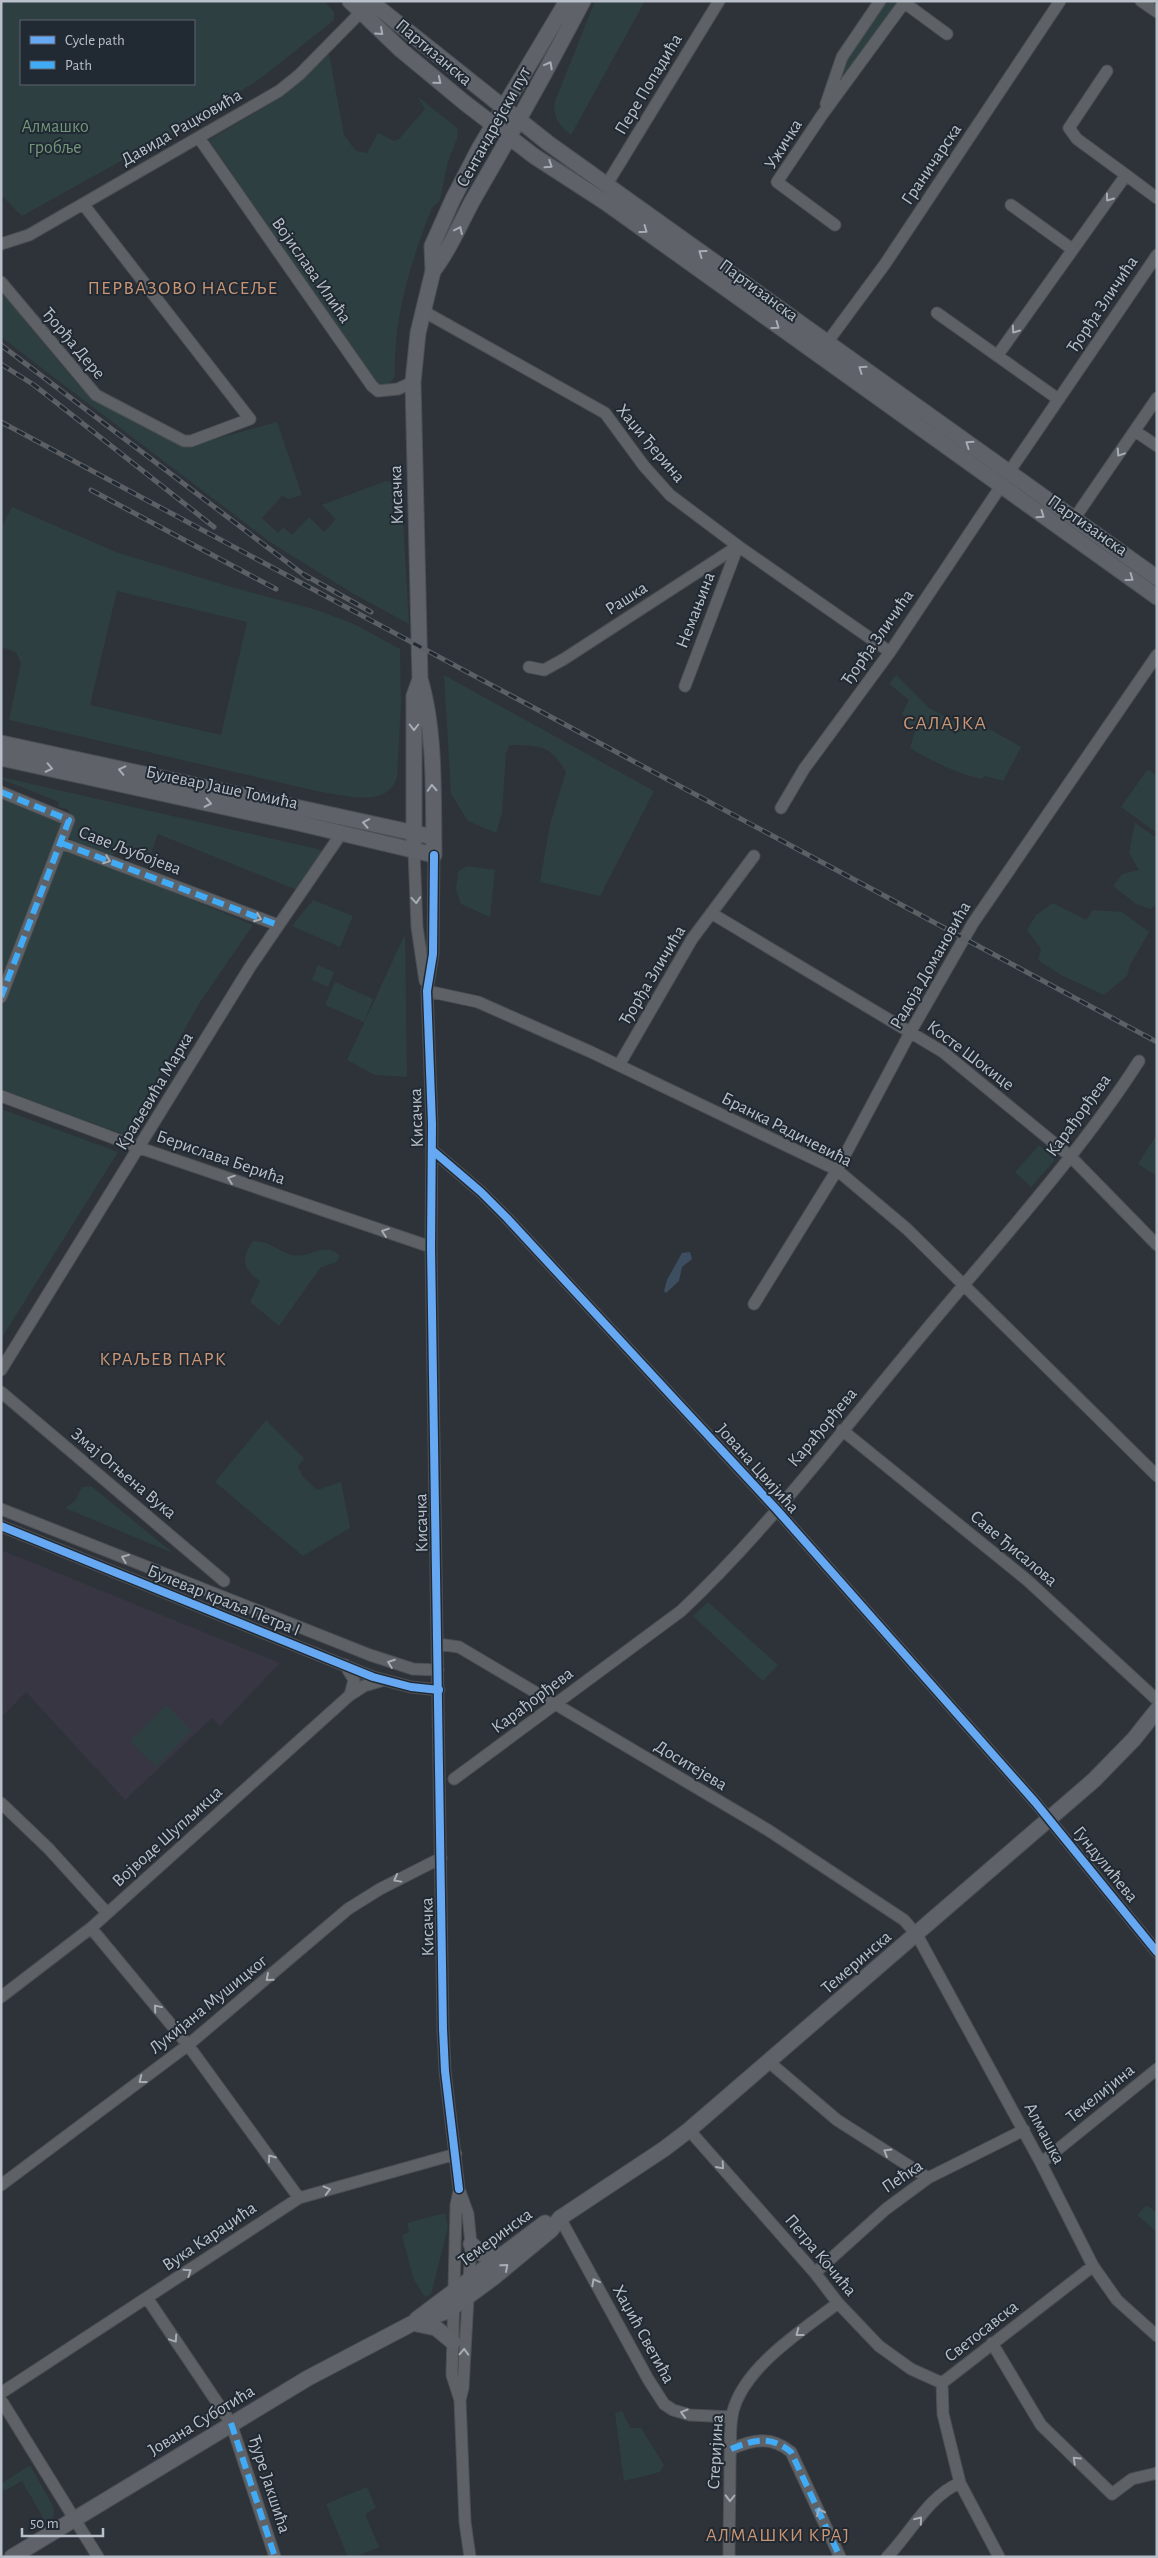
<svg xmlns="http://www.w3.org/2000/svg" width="1158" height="2558" font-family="'Alegreya Sans',sans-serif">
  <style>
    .medical { fill: #373642 }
    .green { fill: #2d3f40; fill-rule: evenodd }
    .water { fill: #3e4e61 }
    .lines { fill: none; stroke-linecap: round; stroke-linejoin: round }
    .minor-casing { stroke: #4c4f54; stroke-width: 13 }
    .major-casing { stroke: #4b5056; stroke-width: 17 }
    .minor { stroke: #5e6267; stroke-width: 11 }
    .major { stroke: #5f6369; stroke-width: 15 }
    .rail-casing { stroke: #5c6065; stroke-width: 5 }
    .rail { stroke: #212933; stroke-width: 3; stroke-dasharray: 9; stroke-linecap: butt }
    .quiet { stroke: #42abf6; stroke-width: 6; stroke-dasharray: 12 6; stroke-linecap: butt }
    .cycleway-casing { stroke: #212933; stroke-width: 11 }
    .cycleway { stroke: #66a8f1; stroke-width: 8 }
    .oneway { stroke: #a7adb6 }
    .oneway2 { stroke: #a7adb5 }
    .labels { text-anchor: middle; stroke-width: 4; stroke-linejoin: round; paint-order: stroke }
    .street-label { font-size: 18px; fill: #b9c0c9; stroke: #212933 }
    .park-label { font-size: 18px; fill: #73977a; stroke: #212933 }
    .neighbourhood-label { font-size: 19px; letter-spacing: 1px; fill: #ca9572; stroke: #212933 }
    .quarter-label { font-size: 20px; letter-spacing: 1px; fill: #ca9572; stroke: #212933 }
  </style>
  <rect width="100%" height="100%" fill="#2e3339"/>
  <!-- medical -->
  <path class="medical" d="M1 1550 280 1663 220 1726 212 1718 125 1800 26 1692 1 1718Z"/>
  <!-- green -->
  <path class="green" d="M1 1H324L334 12V20L261 78 193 121 22 216 1 195ZM21 21H194V84H21Z
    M595 1H645L571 135C559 125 555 120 554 104Z
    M885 1H896L900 4 830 99 845 58Z
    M329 54 344 135 356 151 367 153 378 133 394 141 399 139 425 109 417 96 457 128 458 136 448 161 440 200 432 208C411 261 393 318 395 376L390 383 382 385 375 381 209 140 282 97Z
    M1 292 80 387 94 400 186 447 277 422 302 495 289 499 282 496 262 518 278 533 283 527 292 535 309 517 324 532 336 519 322 505 386 481 401 485 409 624 352 593 270 542 1 337Z
    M12 507 116 552 231 587 317 610 356 625 400 649 401 704 397 777C387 809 346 795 321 792L9 720 21 663 16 652 1 647V528ZM117 591 247 622 221 735 90 705Z
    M444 675 654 791 600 896 540 882 550 824 566 772C549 744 542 746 510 745L506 753 502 813 496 833 468 821 451 794Z
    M896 675 929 708 966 728 979 723 1021 747 1003 781 985 776 981 779C954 772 933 762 910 748L915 731 902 714 909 700 889 684Z
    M1148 769 1157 776V833L1121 807Z
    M1 777 326 851 297 890 158 834 149 859 117 845 112 857 68 838 75 818 67 809 58 807 59 802 1 779Z
    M1 797 63 822 56 843 253 925 200 1002 125 1135 1 1089Z
    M1135 823 1157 838V903L1151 909 1136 904 1113 886 1122 874 1139 870 1129 853Z
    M467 866 495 870 490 917 461 904 456 890 458 872Z
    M313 900 353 916 340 947 292 926Z
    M1053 903 1086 920 1093 910 1122 912 1149 932 1130 965 1127 976 1104 995 1061 975 1038 960 1041 949 1027 930 1036 915Z
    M405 934 407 1077 375 1075 347 1060Z
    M318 965 334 972 328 987 312 980Z
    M335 982 373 999 364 1022 325 1005Z
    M1 1109 118 1152 1 1339Z
    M1157 1134V1176L1138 1164Z
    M1039 1145 1055 1160 1031 1187 1015 1172Z
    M253 1241C269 1240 278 1252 293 1255 312 1259 323 1240 340 1256L336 1262 320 1268 279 1326 250 1302 260 1281C243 1269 240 1260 253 1241Z
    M266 1420 304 1458 298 1467 303 1477 317 1490 341 1482 350 1528 303 1556 215 1482Z
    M91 1486 173 1553 65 1508 75 1501 82 1487Z
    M708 1602 778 1665 763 1681 693 1616Z
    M166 1705 192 1731 156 1767 130 1741Z
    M1147 2205 1157 2213V2232L1137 2215Z
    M445 2213 448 2227 431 2294 425 2297 414 2280 402 2235 409 2232 407 2223Z
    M622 2411 630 2428H641L664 2465 660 2472 624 2481 615 2413Z
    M30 2465 53 2506C55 2514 54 2518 46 2523L22 2481 4 2491 1 2484Z
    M367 2487 376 2508 365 2514 379 2547 355 2557H348L326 2504Z"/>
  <!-- water -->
  <path class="water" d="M690 1252 692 1259 682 1267 679 1281 666 1293 664 1291 667 1280 682 1253Z"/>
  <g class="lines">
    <defs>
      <path id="minor" d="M902 1 947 34
        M1141 1 1157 12
        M1107 71 1069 128 1077 139 1126 175
        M826 104 842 57 880 1
        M199 138 372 386 378 391 398 389 413 382
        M607 184 719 1
        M1011 205 1072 249
        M835 225 777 182 822 115 904 3
        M1 244 29 235 279 91 299 75 360 13
        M1 282 96 395 184 441H191L250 419 83 204
        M423 311 605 413 644 466 670 495 738 546 890 652
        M937 313 1058 399
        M826 344 885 264 1060 1
        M997 356 1126 175 1157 198
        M1135 431 1157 446
        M1009 472 1157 255
        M1074 519 1157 398
        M529 667 544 670 564 659 738 546
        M685 686 738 546
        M1 792 69 820 1 997
        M781 808 804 769 890 652 1001 486
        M61 843 278 925
        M414 851 417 927 425 981
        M434 855 433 954 427 991 432 1124 431 1247 443 2029 445 2071 459 2189 468 2214 471 2244 463 2388 460 2400 465 2522 470 2557
        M711 913 943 1052 1071 1157 1157 1245
        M427 991 478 1002 591 1052 837 1170 907 1229 1157 1476
        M619 1065 692 939 754 856
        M1 1096 140 1148 431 1247
        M432 1150 481 1192 507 1218 777 1510 1035 1802 1157 1952
        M754 1304 837 1170 911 1031 973 923 1157 655
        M1 1370 250 967 341 834
        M1 1392 224 1581
        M842 1430 1027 1580 1157 1700
        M1 1509 370 1655 413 1669 438 1670
        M1 1526 373 1677 411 1687 439 1690
        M438 1644 459 1647 768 1830 904 1920 917 1935 1041 2163 1093 2266 1117 2300 1157 2336
        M345 1665 354 1680 350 1695
        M454 1779 681 1611C769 1528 843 1429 921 1336 995 1246 1076 1159 1139 1061
        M1 1803 49 1849 107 1913
        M91 1928 188 2045 299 2198
        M1 1997 91 1928 350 1695 364 1686 384 1680
        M769 2062 837 2120 928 2178
        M689 2130 815 2273 838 2303 879 2346 911 2369 942 2383
        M1041 2163 1157 2069
        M1 2185 188 2045 348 1909 380 1889 441 1858
        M459 2191 456 2205 452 2375 460 2400
        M560 2218 648 2379 664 2404 673 2410 690 2415 732 2417
        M815 2273 886 2209 928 2178 1024 2130
        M147 2298 231 2423 275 2557
        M992 2343 1041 2425 1112 2494 1132 2479 1157 2473
        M942 2383 1093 2266
        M942 2383 943 2414 960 2483 999 2557
        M1 2393 299 2198 456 2154
        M1 2400 98 2557
        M731 2449C752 2440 771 2435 791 2452L840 2557
        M729 2557C729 2525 730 2493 730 2461 731 2445 729 2427 733 2411 745 2366 803 2330 838 2303
        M887 2557C910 2534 929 2495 960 2483"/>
      <path id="major" d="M350 1 401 50 465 103 534 156 605 202 1157 597
        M370 1 548 143 1157 578
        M433 271C451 248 460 223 474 198 512 133 548 68 583 1
        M1 743 433 837
        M1 758 294 822 434 855C433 799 436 732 420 679L413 382 418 333 433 271 432 246 453 199 480 147 567 1
        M414 842V696L420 679
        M471 2244 482 2254 499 2255
        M417 2319 545 2223
        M417 2324 436 2328 453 2342
        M12 2557 308 2378 413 2323 448 2311 493 2278 551 2230 560 2218 664 2149 689 2130 1094 1780 1134 1739 1157 1710"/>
    </defs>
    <!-- minor casing -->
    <use href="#minor" class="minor-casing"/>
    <!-- major casing -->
    <use href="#major" class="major-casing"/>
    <!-- minor -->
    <use href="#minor" class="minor"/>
    <!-- major -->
    <use href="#major" class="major"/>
    <defs>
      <path id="rail" d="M1 345 308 578
        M1 364 34 385 214 527
        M1 422 1157 1042
        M91 490 276 589
        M303 574 371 612"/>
    </defs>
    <!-- rail casing -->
    <use href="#rail" class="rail-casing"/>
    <!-- rail -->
    <use href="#rail" class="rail"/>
    <!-- quiet -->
    <path class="quiet" d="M1 792 69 820 1 997
      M61 843 278 925
      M231 2423 275 2557
      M731 2449C752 2440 771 2435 791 2452L840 2557"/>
    <defs>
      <path id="cycleway" d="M434 855 433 954 427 991 432 1124 431 1247 443 2029 445 2071 459 2189
        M432 1150 481 1192 507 1218 777 1510 1035 1802 1157 1952
        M1 1526 373 1677 411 1687 439 1690"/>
    </defs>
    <!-- cycleway casing -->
    <use href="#cycleway" class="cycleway-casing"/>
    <!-- cycleway -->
    <use href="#cycleway" class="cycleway"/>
  </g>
  <!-- one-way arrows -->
  <defs><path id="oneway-chevron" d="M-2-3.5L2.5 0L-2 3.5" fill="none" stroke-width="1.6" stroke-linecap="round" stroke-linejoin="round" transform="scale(1.25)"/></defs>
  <g class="oneway">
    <use href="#oneway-chevron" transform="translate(380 32) rotate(42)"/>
    <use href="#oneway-chevron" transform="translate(549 65) rotate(-62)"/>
    <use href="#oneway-chevron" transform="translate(438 81) rotate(39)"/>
    <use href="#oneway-chevron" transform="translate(549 165) rotate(33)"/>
    <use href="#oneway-chevron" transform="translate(459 230) rotate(-65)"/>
    <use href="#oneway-chevron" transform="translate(644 230) rotate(36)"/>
    <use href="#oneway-chevron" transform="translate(702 253) rotate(-144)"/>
    <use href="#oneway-chevron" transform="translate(776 326) rotate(36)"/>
    <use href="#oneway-chevron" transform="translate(862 369) rotate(-145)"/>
    <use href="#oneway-chevron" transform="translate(969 444) rotate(-145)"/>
    <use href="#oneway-chevron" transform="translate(1041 515) rotate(35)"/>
    <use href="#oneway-chevron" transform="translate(1130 578) rotate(36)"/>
    <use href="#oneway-chevron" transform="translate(414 727) rotate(90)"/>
    <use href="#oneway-chevron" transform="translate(49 768) rotate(12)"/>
    <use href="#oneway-chevron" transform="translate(122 770) rotate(-167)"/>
    <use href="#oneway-chevron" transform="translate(432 788) rotate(-93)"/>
    <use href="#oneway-chevron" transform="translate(208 803) rotate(12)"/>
    <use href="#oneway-chevron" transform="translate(366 823) rotate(-169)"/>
    <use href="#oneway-chevron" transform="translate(505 2267) rotate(-41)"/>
  </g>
  <g class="oneway2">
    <use href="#oneway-chevron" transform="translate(1109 198) rotate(126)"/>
    <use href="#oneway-chevron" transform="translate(1015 330) rotate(125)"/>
    <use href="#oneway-chevron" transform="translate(1120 453) rotate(124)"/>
    <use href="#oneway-chevron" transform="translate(107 860) rotate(21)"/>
    <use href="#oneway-chevron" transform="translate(416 900) rotate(86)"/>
    <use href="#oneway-chevron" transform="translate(258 918) rotate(21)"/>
    <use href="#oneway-chevron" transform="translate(231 1179) rotate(-161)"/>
    <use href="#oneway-chevron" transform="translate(385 1232) rotate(-161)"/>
    <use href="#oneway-chevron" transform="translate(125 1558) rotate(-158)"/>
    <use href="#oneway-chevron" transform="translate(391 1663) rotate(-160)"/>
    <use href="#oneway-chevron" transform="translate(397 1879) rotate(151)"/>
    <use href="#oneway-chevron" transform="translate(269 1978) rotate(139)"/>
    <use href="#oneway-chevron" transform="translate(157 2008) rotate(-130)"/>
    <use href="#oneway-chevron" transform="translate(142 2080) rotate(143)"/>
    <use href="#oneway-chevron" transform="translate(887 2152) rotate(-149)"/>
    <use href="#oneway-chevron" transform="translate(271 2158) rotate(-125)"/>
    <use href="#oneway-chevron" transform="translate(721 2166) rotate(49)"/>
    <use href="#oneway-chevron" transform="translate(327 2190) rotate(-15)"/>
    <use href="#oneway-chevron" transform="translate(188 2272) rotate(-34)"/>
    <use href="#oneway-chevron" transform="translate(595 2282) rotate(-118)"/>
    <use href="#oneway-chevron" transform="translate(799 2333) rotate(143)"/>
    <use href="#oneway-chevron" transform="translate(174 2339) rotate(56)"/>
    <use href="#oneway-chevron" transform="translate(464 2352) rotate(-88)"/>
    <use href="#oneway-chevron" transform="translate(684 2413) rotate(-164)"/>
    <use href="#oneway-chevron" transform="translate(1076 2460) rotate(-136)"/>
    <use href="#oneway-chevron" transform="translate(730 2498) rotate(91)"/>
    <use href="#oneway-chevron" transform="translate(820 2512) rotate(-115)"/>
    <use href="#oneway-chevron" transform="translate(919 2520) rotate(-51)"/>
  </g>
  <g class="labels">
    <!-- street labels -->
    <g class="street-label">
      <text transform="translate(434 52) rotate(40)" y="6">Партизанска</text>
      <text transform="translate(648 84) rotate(-59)" y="6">Пере Попадића</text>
      <text transform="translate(181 127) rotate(-30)" y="6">Давида Рацковића</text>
      <text transform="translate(493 127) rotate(-61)" y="6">Сентандрејски пут</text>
      <text transform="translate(783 144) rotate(-58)" y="6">Ужичка</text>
      <text transform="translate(931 164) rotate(-56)" y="6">Граничарска</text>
      <text transform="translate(312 270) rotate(55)" y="6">Војислава Илића</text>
      <text transform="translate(759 290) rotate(36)" y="6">Партизанска</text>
      <text transform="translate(1102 304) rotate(-56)" y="6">Ђорђа Зличића</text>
      <text transform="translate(74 343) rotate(50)" y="6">Ђорђа Дере</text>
      <text transform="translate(651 443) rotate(50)" y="6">Хаџи Ђерина</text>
      <text transform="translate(396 495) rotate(-92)" y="6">Кисачка</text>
      <text transform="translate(1088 525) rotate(35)" y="6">Партизанска</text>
      <text transform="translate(626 598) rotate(-33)" y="6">Рашка</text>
      <text transform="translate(695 610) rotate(-69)" y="6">Немањина</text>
      <text transform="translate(877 637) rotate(-55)" y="6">Ђорђа Зличића</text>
      <text transform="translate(222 787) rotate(12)" y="6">Булевар Јаше Томића</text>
      <text transform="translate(130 850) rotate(21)" y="6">Саве Љубојева</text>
      <text transform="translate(930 965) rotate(-60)" y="6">Радоја Домановића</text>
      <text transform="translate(652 975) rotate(-59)" y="6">Ђорђа Зличића</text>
      <text transform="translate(971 1055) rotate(37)" y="6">Косте Шокице</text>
      <text transform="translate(154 1091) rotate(-59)" y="6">Краљевића Марка</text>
      <text transform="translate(1078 1115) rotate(-54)" y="6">Карађорђева</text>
      <text transform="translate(416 1118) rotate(-92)" y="6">Кисачка</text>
      <text transform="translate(787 1129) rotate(27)" y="6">Бранка Радичевића</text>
      <text transform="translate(221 1157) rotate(19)" y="6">Берислава Берића</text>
      <text transform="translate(822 1427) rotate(-50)" y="6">Карађорђева</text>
      <text transform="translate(758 1468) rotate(48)" y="6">Јована Цвијића</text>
      <text transform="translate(124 1473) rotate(40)" y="6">Змај Огњена Вука</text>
      <text transform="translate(421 1523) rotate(-91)" y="6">Кисачка</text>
      <text transform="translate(1014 1548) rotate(40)" y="6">Саве Ђисалова</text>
      <text transform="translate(224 1600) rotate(22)" y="6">Булевар краља Петра I</text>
      <text transform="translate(532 1700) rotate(-37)" y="6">Карађорђева</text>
      <text transform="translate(691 1765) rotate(31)" y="6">Доситејева</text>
      <text transform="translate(167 1836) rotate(-42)" y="6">Војводе Шупљикца</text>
      <text transform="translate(1106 1864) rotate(51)" y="6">Гундулићева</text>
      <text transform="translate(427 1927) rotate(-91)" y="6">Кисачка</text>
      <text transform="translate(856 1962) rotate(-41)" y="6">Темеринска</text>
      <text transform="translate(208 2004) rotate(-39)" y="6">Лукијана Мушицког</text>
      <text transform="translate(1100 2093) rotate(-39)" y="6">Текелијина</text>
      <text transform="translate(1045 2133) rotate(62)" y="6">Алмашка</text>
      <text transform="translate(902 2176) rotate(-34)" y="6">Пећка</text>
      <text transform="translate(209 2236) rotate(-34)" y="6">Вука Караџића</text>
      <text transform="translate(495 2237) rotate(-36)" y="6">Темеринска</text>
      <text transform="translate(821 2255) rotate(50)" y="6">Петра Кочића</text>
      <text transform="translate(981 2331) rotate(-38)" y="6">Светосавска</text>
      <text transform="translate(644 2334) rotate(61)" y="6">Хаџић Светића</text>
      <text transform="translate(201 2420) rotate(-31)" y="6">Јована Суботића</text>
      <text transform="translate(715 2452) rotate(-87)" y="6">Стеријина</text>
      <text transform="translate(270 2484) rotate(72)" y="6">Ђуре Јакшића</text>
    </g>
    <!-- park labels -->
    <g class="park-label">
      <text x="55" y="132">Алмашко<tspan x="55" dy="21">гробље</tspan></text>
    </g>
    <!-- neighbourhood labels -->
    <g class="neighbourhood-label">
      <text x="183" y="294">ПЕРВАЗОВО НАСЕЉЕ</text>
      <text x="163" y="1365">КРАЉЕВ ПАРК</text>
      <text x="778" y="2541">АЛМАШКИ КРАЈ</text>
    </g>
    <!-- quarter labels -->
    <g class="quarter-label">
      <text x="945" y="729">САЛАЈКА</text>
    </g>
  </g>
  <!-- border -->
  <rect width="1158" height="2558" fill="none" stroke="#b9c0c9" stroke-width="5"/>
  <!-- legend -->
  <rect x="20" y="20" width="175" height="65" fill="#212933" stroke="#5e656f"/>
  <rect x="30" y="36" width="25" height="8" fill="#66a8f1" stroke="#5e656f"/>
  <text x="65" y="45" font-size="15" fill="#b9c0c9">Cycle path</text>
  <rect x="30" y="61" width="25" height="8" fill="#42abf6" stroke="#5e656f"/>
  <text x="65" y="70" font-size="15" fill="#b9c0c9">Path</text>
  <!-- scale -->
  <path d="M22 2528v8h81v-8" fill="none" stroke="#b9c0c9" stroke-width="2.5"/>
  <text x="30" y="2528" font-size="15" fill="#b9c0c9" stroke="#212933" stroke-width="4" paint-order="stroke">50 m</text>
</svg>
